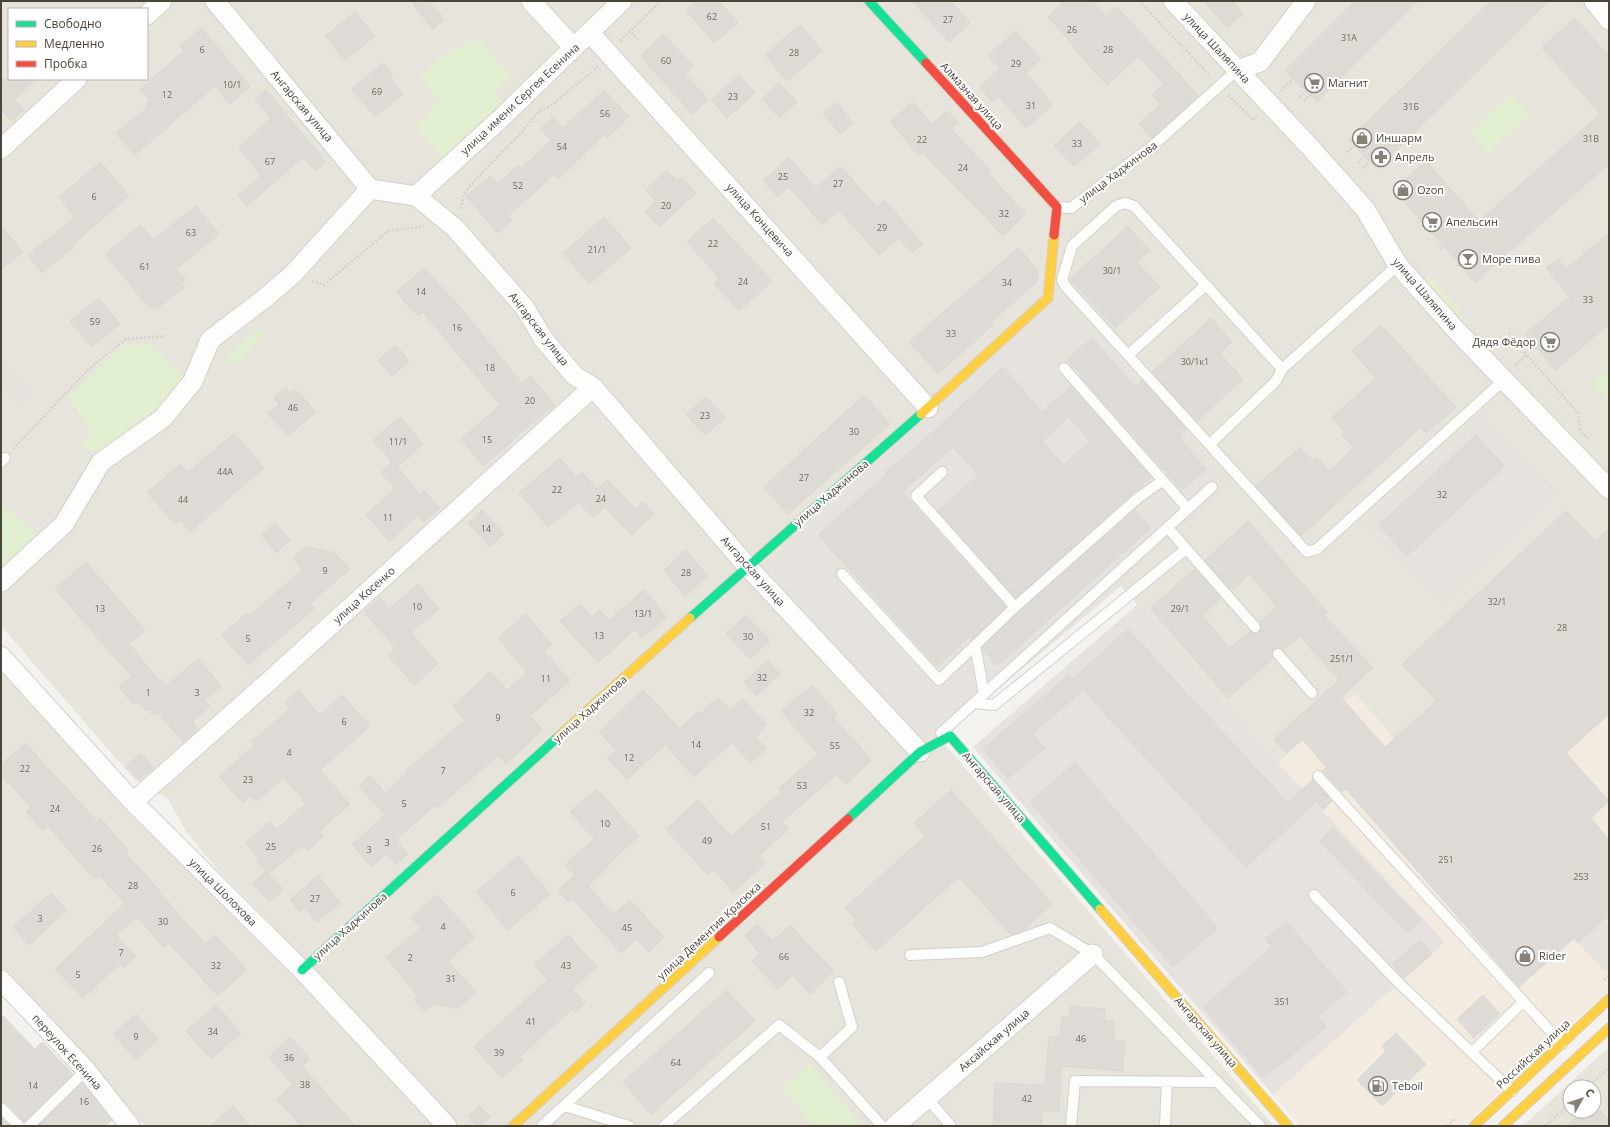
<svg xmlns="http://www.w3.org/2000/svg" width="1610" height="1127" font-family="'Open Sans',sans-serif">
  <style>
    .residential { fill: #e7e4dc; fill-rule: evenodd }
    .commercial { fill: #f3ebdf }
    .industrial { fill: #e6e2de }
    .green { fill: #e1eecf }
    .parking { fill: #e6e3df }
    .building { fill: #dedbd6; stroke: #dcd9d4; fill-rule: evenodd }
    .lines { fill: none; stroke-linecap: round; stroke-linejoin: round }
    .lane-casing { stroke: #d2d0cb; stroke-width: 12 }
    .street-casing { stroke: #d2d0cb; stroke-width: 21 }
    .fast-casing { stroke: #d3cfc5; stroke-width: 11 }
    .slow-casing { stroke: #d3cfc5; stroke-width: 11 }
    .jam-casing { stroke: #d3cfc5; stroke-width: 11 }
    .path { stroke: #d3d2cc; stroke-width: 2.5; stroke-dasharray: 2 2; stroke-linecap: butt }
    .lane { stroke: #fdfdfc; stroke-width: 10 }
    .street { stroke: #fdfdfc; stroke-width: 19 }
    .fast { stroke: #16e098; stroke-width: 9 }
    .slow { stroke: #ffcf43; stroke-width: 9 }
    .jam { stroke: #f24e42; stroke-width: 9 }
    .labels { text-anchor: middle; stroke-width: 4; stroke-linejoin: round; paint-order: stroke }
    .number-label { font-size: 9px; fill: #706a61 }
    .street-label { font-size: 11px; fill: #4b4439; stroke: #fff }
    .poi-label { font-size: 11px; fill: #4b4439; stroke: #fff; text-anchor: start }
  </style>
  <rect width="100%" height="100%" fill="#f4f2ee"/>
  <!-- residential -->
  <path class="residential" d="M1 1H1609V539L1394 739 1355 694 1278 763 1121 586 1229 486 764 567 910 726 939 738 1274 1126H455L324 989 303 956 218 870 185 830 168 799 135 780 1 626ZM9 9H147V79H9ZM1484 413 1562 491 1363 521Z
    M1 653 435 1126H145L1 968Z
    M1609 1047V1126H1523ZM1570 1087H1594V1111H1570Z"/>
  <!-- commercial -->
  <path class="commercial" d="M1609 539V990L1464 1126H1300L1273 1095 1445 942 1278 763 1355 694 1395 739Z"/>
  <!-- industrial -->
  <path class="industrial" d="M1059 297 1229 486 1121 586 939 738 910 726 763 568Z
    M1484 413 1562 492 1441 606 1363 521Z
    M1138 604 1278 763 1445 942 1273 1095 973 747Z"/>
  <!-- green -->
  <path class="green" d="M477 38 511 75 494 92 507 107 448 162 415 128 440 100 420 76 438 58Z
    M1511 96 1529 115 1488 152 1471 132Z
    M1428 274 1460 310 1463 319 1459 321 1429 287 1425 278Z
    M254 331 264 334 235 364 229 363 226 359Z
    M149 343 187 380 157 419 101 455 80 445 92 431 67 397 125 344Z
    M1609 370V397L1606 399 1593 383Z
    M1 504 42 537 1 570Z
    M810 1064 860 1123 857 1126H814L782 1088Z"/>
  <!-- parking -->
  <path class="parking" d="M1 356 35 394 22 406 1 382Z
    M1609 915V969L1606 972 1578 943Z"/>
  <!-- building -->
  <path class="building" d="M410 1H428L444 19 433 30Z
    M697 1H719L738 23 714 43 686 10Z
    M912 1H951L970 23 949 42Z
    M1065 1H1092L1106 17 1117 7 1199 96 1152 138 1139 124 1160 104 1152 95 1163 84 1138 56 1107 85 1073 48 1074 46 1048 17Z
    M1204 1H1232L1243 14 1227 28Z
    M1355 1H1418L1317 102 1285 71Z
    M1491 1H1549L1377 169 1349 140Z
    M355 12 375 36 345 60 325 36Z
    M1575 18 1609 56V164L1475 282 1394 190 1426 161 1479 221 1600 114 1542 47Z
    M800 25 822 51 787 81 765 55Z
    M202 28 250 87 230 104 215 86 135 155 116 133 147 108 145 105 150 101 140 89 184 51 180 46Z
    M1016 31 1041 60 1026 73 1053 105 1026 128 998 96 992 102 979 87 1000 69 988 55Z
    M663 34 693 66 685 74 708 99 692 114 640 56Z
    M383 63 393 75 390 78 403 94 375 117 352 89Z
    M739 75 755 93 727 118 711 100Z
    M1 79H37L14 99 24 110 11 121 1 110Z
    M779 82 797 102 780 118 762 99Z
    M266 90 326 162 315 171 303 157 247 206 238 195 261 176 239 147 271 118 255 99Z
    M604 90 629 117 607 138 604 135 558 179 554 175 508 216 512 221 498 233 466 196 490 176 497 184 518 165 521 169 551 140 540 129 553 117 563 128Z
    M913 102 932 124 947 111 958 123 951 129 991 171 988 173 1026 214 1003 236 923 153 919 156 890 121Z
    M837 103 853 123 840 134 823 114Z
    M1080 122 1100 144 1074 167 1054 145Z
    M789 158 816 188 840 166 877 207 885 200 923 244 912 253 899 238 879 255 839 210 823 225 789 187 778 197 763 181Z
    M100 162 129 196 71 246 73 248 42 273 28 255 75 217 59 197Z
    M667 170 677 181 682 177 696 193 659 227 645 211 656 201 646 190Z
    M196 206 219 234 176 269 186 280 181 284 184 287 157 309 155 305 150 309 105 254 141 225 153 240Z
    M604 217 631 248 589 284 563 253Z
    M713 218 772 281 739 311 714 283 719 278 687 242Z
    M1 226 23 252 1 270Z
    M1128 226 1150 251 1137 262 1160 287 1115 328 1070 279Z
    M1609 233V324L1555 370 1525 334 1570 297 1546 268 1558 259 1566 269Z
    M1018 248 1038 270 1037 282 991 322 993 325 938 374 909 342Z
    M424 268 460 307 522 383 531 376 555 405 512 440 513 441 483 466 461 439 500 405 423 312 418 316 396 292Z
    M99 298 120 324 92 347 70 321Z
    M1211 318 1232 342 1220 354 1243 379 1197 421 1152 372Z
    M1381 325 1456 407 1426 433 1421 427 1301 536 1256 486 1300 447 1313 461 1317 457 1329 471 1354 448 1342 435 1345 432 1332 417 1376 378 1352 351Z
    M1092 338 1135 387 1142 380 1187 430 1179 437 1206 469 1182 490 1081 377 1082 376 1067 359Z
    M395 345 409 361 392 376 378 360Z
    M1003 367 1042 412 1071 386 1151 477 1016 598 938 511 978 475 953 447 902 492 1006 607 973 639 970 636 937 666 818 535 887 474 885 472 924 440ZM1069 417 1090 441 1064 465 1042 441Z
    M286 388 290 393 295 389 316 412 288 436 268 413 279 404 274 398Z
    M864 395 890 424 788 514 764 487Z
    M706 397 725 418 705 435 686 414Z
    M400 417 423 444 397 467 420 494 424 490 440 508 424 522 418 515 390 541 366 515 395 488 381 472 392 462 373 440Z
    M234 433 264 468 190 532 180 520 175 524 147 493 180 464 188 472Z
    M1476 435 1505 466 1407 556 1379 525Z
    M560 458 576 477 582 472 597 489 608 480 635 509 643 502 654 514 631 535 605 507 593 518 579 502 548 527 519 493Z
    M482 510 504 534 490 547 468 523Z
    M1135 510 1151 528 997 666 982 648 1019 612Z
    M1566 511 1595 541 1609 529V714L1566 753 1609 801 1591 818 1609 840V915L1578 943 1574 938 1519 987 1346 789 1342 792 1322 771 1326 767 1302 739 1287 753 1274 739 1339 680 1300 636 1283 650 1280 648 1274 649 1272 652 1273 659 1228 698 1150 608 1195 569 1221 598 1202 616 1230 648 1250 631 1256 633 1260 632 1261 626 1260 622 1277 607 1249 574 1233 589 1232 588 1230 589 1205 560 1248 521 1327 612 1324 615 1373 668 1341 697 1385 747 1436 701 1402 664Z
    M275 523 290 540 276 553 261 535Z
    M307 546 336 554 350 569 310 603 315 608 248 665 222 635 247 613 249 616 302 570 293 558Z
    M686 550 708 576 685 596 664 570Z
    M86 562 145 630 129 644 159 680 160 679 166 686 198 659 221 686 205 700 210 706 192 722 198 729 183 742 158 713 154 716 148 709 146 711 137 701 133 704 119 687 131 676 55 589Z
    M418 584 439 609 411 632 438 664 414 685 388 655 396 648 364 612 380 598 389 609Z
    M644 590 667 617 642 638 635 629 598 663 560 621 580 604 592 617 600 610 609 620Z
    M526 614 552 645 544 651 570 681 530 716 543 730 506 764 498 756 437 808 435 805 396 840 408 854 396 865 386 854 372 867 352 845 385 815 359 786 370 776 385 793 407 773 406 771 465 720 453 706 490 672 507 690 527 673 498 638Z
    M746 615 770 641 750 659 726 633Z
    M1128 629 1288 803 1313 779 1332 801 1323 810 1316 802 1246 867 1083 690 1033 733 1045 748 1008 779 983 749 1069 675 1073 679Z
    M768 660 780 674 757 696 744 682Z
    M812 685 837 714 833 717 872 760 846 784 837 774 782 822 789 829 759 856 765 864 733 892 714 870 708 875 666 829 698 800 731 836 781 792 778 789 818 754 781 711Z
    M298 690 320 715 342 695 370 726 320 770 350 804 320 831 324 835 307 851 302 845 269 874 283 890 269 902 252 884 266 871 256 861 259 858 246 843 270 822 277 829 306 803 283 778 256 802 250 796 243 803 219 776 255 745 252 741 290 709 285 703Z
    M643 690 680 728 698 712 700 714 718 697 730 710 743 699 767 725 756 737 766 749 751 763 732 743 694 777 665 745 627 780 607 758 616 750 599 732Z
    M25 743 97 821 100 818 128 850 125 852 160 891 159 892 205 944 215 935 247 970 218 996 169 943 164 948 137 917 116 935 136 957 123 968 120 964 83 998 55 969 125 903 99 875 94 879 48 826 43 831 26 812 31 807 1 775V765Z
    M141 753 153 767 139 780 126 766Z
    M1075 763 1218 928 1173 967 1030 802Z
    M597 789 639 836 607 865 609 866 588 886 613 915 630 900 664 937 649 952 637 939 621 953 573 899 569 903 558 890 575 875 565 865 594 839 570 812Z
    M951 790 1052 904 1022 931 1011 935 959 877 876 951 852 924 856 920 845 908 925 836 914 823Z
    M1333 828 1421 920 1407 933 1320 841Z
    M518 856 550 894 508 930 476 892Z
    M318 875 340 903 317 922 305 908 300 912 290 900Z
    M51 893 67 910 29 945 13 927Z
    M437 895 475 937 448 961 476 992 458 1009 433 1004 425 1012 414 999 418 996 386 957 421 928 411 918Z
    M1286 921 1347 992 1318 1016 1327 1027 1263 1078 1203 1007 1272 947 1265 939Z
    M757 924 773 941 790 925 834 971 810 994 793 975 778 989 752 961 760 953 744 936Z
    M568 935 597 967 572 989 585 1003 575 1012 572 1009 521 1056 524 1059 502 1078 474 1047 547 980 534 965Z
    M1420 940 1432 954 1404 978 1392 964Z
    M727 990 755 1021 651 1114 623 1082Z
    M1483 995 1500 1014 1474 1038 1457 1019Z
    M216 1005 241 1033 211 1059 186 1031Z
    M1070 1006 1105 1009V1020L1115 1021 1114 1041H1125L1123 1071 1061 1066 1059 1112 1042 1111 1041 1126H993L995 1083 1045 1085 1049 1036 1060 1037 1062 1017 1069 1018Z
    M1 1014 35 1049 42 1042 73 1074 24 1122 6 1103 1 1102Z
    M136 1014 158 1039 136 1060 113 1034Z
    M1396 1033 1426 1064 1382 1106 1357 1080 1386 1051 1382 1046Z
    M290 1037 310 1059 302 1066 355 1126H301L276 1099 293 1084 269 1057Z
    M82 1083 112 1120 105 1126H38Z
    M233 1106 250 1126H211Z
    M480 1106 491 1117 480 1126H476L468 1117Z
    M1583 1111H1600L1609 1120V1126H1567Z
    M1 1117 10 1126H1Z"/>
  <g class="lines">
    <defs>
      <path id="lane" d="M1057 207 1071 208 1156 143 1237 70
        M1206 285 1134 206 1125 203 1116 206 1072 246 1062 280 1066 287 1307 552 1317 549 1504 380
        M1128 355 1206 285 1282 369
        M1064 368 1188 509
        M1210 444 1276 381 1282 369 1398 265
        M1 462 5 458
        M942 472 916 496 1015 607
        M1168 528 1255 627
        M842 574 939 680 1015 607 1138 498 1162 481
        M975 645 984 694
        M1278 654 1312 693
        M974 703 994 705 1186 549
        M941 733 1212 487
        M1318 776 1562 1044
        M1314 895 1399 983 1512 1091
        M910 955 982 952 1050 928 1093 954 1260 1126
        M1472 1052 1523 1002
        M820 1057 852 1027 839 982
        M927 1098 951 1126
        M565 1106 629 1126
        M1 1108 19 1126
        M29 1126 86 1070
        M542 1126 709 973
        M664 1126 779 1025 820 1057 882 1126
        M1071 1126 1075 1081 1218 1082
        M1165 1126 1167 1082"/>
      <path id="street" d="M215 1 370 189 416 196 455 228 525 308 544 340 575 376 593 387 747 566 920 752
        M531 1 574 48
        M1173 1 1309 146 1365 209 1398 265 1456 330 1609 489
        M1594 1 1609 20
        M147 15 162 1
        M590 33 928 408
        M1237 70 1260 62 1306 1
        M1 149 77 79
        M416 196 498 121 622 1
        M1 582 64 524 101 462 163 418 193 381 210 340 265 298 292 275 370 189
        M1 656 133 802 302 970 447 1126
        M133 802 267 683 593 387
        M1 980 86 1070 130 1126
        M895 1126 1093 954"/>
      <path id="fast" d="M869 1 926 63
        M690 618 921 414
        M848 819 920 752 950 736 1100 909
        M302 970 558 737"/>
      <path id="slow" d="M921 414 1048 298 1054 235
        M558 737 690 618
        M1100 909 1288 1126
        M513 1126 719 937
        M1474 1126 1609 999
        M1503 1126 1609 1028"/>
      <path id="jam" d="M926 63 1057 207 1054 235
        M719 937 848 819"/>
    </defs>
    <!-- lane casing -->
    <use href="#lane" class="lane-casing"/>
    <!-- street casing -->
    <use href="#street" class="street-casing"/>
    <!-- fast casing -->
    <use href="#fast" class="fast-casing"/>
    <!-- slow casing -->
    <use href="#slow" class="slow-casing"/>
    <!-- jam casing -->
    <use href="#jam" class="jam-casing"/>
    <!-- path -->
    <path class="path" d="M1139 1 1211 77
      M629 30 638 40
      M620 41 661 1
      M1281 91 1293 79
      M1228 95 1253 120 1257 116
      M1299 97 1306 91
      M1304 101 1310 95
      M1347 152 1354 146
      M1358 163 1365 157
      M1363 168 1370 162
      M1398 199 1401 198
      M461 209 464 194 475 180 522 132 539 111 549 107 598 67
      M1417 223 1421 220
      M1440 249 1444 246
      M1457 266 1459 264
      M312 281 324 285 388 231 424 226
      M1509 333 1527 355
      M1515 365 1527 355 1578 413 1580 430 1589 440
      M13 449 89 369 126 339 165 336
      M1604 980 1609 976
      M1588 1087 1609 1067
      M1447 1126 1456 1118
      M1545 1126 1570 1103"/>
    <!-- lane -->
    <use href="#lane" class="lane"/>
    <!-- street -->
    <use href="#street" class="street"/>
    <!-- fast -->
    <use href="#fast" class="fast"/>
    <!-- slow -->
    <use href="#slow" class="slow"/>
    <!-- jam -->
    <use href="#jam" class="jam"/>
  </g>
  <!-- icons -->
  <defs>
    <symbol id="supermarket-ring" viewBox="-11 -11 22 22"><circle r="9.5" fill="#fff" stroke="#868178" stroke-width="1.5"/><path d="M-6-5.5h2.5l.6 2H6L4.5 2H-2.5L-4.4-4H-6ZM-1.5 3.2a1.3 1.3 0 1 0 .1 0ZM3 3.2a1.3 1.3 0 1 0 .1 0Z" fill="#868178"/></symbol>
    <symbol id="shop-ring" viewBox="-11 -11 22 22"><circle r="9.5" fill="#fff" stroke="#868178" stroke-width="1.5"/><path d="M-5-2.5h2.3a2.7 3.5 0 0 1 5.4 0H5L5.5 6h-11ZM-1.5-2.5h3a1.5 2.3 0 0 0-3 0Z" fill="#868178"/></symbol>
    <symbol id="pharmacy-ring" viewBox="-11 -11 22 22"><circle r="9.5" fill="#fff" stroke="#868178" stroke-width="1.5"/><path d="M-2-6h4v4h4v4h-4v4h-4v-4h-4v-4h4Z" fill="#868178"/></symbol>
    <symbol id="bar-ring" viewBox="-11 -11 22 22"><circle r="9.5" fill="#fff" stroke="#868178" stroke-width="1.5"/><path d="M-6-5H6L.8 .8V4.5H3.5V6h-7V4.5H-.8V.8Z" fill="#868178"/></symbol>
    <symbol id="fuel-ring" viewBox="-11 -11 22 22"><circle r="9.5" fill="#fff" stroke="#868178" stroke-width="1.5"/><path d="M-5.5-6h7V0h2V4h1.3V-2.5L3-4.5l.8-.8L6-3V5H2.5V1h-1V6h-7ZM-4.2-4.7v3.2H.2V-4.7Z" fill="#868178"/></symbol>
  </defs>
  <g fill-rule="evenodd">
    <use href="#supermarket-ring" x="1303" y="72" width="22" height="22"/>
    <use href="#shop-ring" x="1351" y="127" width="22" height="22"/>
    <use href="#pharmacy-ring" x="1370" y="146" width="22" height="22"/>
    <use href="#shop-ring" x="1392" y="179" width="22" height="22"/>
    <use href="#supermarket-ring" x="1421" y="211" width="22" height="22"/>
    <use href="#bar-ring" x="1457" y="248" width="22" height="22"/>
    <use href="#supermarket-ring" x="1539" y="331" width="22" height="22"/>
    <use href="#shop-ring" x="1514" y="945" width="22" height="22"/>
    <use href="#fuel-ring" x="1367" y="1075" width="22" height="22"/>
  </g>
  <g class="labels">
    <!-- number labels -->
    <g class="number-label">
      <text x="712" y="20">62</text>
      <text x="948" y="23">27</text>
      <text x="1072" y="33">26</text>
      <text x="1349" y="41">31А</text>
      <text x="202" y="53">6</text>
      <text x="1108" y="53">28</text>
      <text x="794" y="56">28</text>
      <text x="666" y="64">60</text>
      <text x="1016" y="67">29</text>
      <text x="232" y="88">10/1</text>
      <text x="377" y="95">69</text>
      <text x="167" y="98">12</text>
      <text x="733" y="100">23</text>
      <text x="1031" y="109">31</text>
      <text x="1411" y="110">31Б</text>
      <text x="605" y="117">56</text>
      <text x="1591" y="142">31В</text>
      <text x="922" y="143">22</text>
      <text x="1077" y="147">33</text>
      <text x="562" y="150">54</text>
      <text x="270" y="165">67</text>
      <text x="963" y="171">24</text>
      <text x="783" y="180">25</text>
      <text x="838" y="187">27</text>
      <text x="518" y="189">52</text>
      <text x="94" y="200">6</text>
      <text x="666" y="209">20</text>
      <text x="1004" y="217">32</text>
      <text x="882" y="231">29</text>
      <text x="191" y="236">63</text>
      <text x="713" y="247">22</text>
      <text x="597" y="253">21/1</text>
      <text x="145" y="270">61</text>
      <text x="1112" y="274">30/1</text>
      <text x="743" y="285">24</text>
      <text x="1007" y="286">34</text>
      <text x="421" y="295">14</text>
      <text x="1588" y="303">33</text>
      <text x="95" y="325">59</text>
      <text x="457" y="331">16</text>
      <text x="951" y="337">33</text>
      <text x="1195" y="365">30/1к1</text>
      <text x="490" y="371">18</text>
      <text x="530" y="404">20</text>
      <text x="293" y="411">46</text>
      <text x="705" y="419">23</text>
      <text x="854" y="435">30</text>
      <text x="487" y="443">15</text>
      <text x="398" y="445">11/1</text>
      <text x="225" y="475">44А</text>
      <text x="804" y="481">27</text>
      <text x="557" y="493">22</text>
      <text x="1442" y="498">32</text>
      <text x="601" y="502">24</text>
      <text x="183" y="503">44</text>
      <text x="388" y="521">11</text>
      <text x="486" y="532">14</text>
      <text x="325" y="574">9</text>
      <text x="686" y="576">28</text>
      <text x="1497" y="605">32/1</text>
      <text x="289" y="609">7</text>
      <text x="417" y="610">10</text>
      <text x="100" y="612">13</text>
      <text x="1180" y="612">29/1</text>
      <text x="643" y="617">13/1</text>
      <text x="1562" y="631">28</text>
      <text x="599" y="639">13</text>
      <text x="748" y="640">30</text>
      <text x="248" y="642">5</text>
      <text x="1342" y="662">251/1</text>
      <text x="762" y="681">32</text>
      <text x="546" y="682">11</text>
      <text x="148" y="696">1</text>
      <text x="197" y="696">3</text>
      <text x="809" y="716">32</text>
      <text x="498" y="721">9</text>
      <text x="344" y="725">6</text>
      <text x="696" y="748">14</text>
      <text x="835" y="749">55</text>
      <text x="289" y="756">4</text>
      <text x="629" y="761">12</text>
      <text x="25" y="772">22</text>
      <text x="443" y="774">7</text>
      <text x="248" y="783">23</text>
      <text x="802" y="789">53</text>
      <text x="404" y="807">5</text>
      <text x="55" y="812">24</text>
      <text x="605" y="827">10</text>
      <text x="766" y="830">51</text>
      <text x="707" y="844">49</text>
      <text x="387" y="846">3</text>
      <text x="271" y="850">25</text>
      <text x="97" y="852">26</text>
      <text x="369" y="853">3</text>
      <text x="1446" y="863">251</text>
      <text x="1581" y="880">253</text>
      <text x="133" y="889">28</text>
      <text x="513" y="896">6</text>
      <text x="315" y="902">27</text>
      <text x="40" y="922">3</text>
      <text x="163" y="925">30</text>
      <text x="443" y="930">4</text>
      <text x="627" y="931">45</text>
      <text x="121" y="956">7</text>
      <text x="784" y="960">66</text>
      <text x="410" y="961">2</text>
      <text x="216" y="969">32</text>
      <text x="566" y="969">43</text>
      <text x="78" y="978">5</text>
      <text x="451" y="982">31</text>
      <text x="1282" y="1005">351</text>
      <text x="531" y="1025">41</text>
      <text x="213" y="1035">34</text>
      <text x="136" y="1040">9</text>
      <text x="1081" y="1042">46</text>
      <text x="499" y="1056">39</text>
      <text x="289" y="1061">36</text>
      <text x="676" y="1066">64</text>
      <text x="305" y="1088">38</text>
      <text x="33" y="1089">14</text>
      <text x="1027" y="1102">42</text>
      <text x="84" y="1105">16</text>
    </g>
    <!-- street labels -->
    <g class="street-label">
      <text transform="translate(1217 48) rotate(47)" y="4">улица Шаляпина</text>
      <text transform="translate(972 96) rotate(48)" y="4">Алмазная улица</text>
      <text transform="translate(520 99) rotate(-43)" y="4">улица имени Сергея Есенина</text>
      <text transform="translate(302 106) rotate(50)" y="4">Ангарская улица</text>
      <text transform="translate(1118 172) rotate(-37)" y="4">улица Хаджинова</text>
      <text transform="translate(760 220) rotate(48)" y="4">улица Концевича</text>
      <text transform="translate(1425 294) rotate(49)" y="4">улица Шаляпина</text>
      <text transform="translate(539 329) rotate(52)" y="4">Ангарская улица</text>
      <text transform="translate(831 493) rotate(-41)" y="4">улица Хаджинова</text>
      <text transform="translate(753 571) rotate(48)" y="4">Ангарская улица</text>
      <text transform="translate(364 595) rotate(-42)" y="4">улица Косенко</text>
      <text transform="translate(590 709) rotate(-42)" y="4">улица Хаджинова</text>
      <text transform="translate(994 787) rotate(49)" y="4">Ангарская улица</text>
      <text transform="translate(223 892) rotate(45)" y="4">улица Шолохова</text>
      <text transform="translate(350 926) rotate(-42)" y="4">улица Хаджинова</text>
      <text transform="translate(709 931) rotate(-43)" y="4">улица Дементия Красюка</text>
      <text transform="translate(1206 1032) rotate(49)" y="4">Ангарская улица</text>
      <text transform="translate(994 1040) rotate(-41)" y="4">Аксайская улица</text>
      <text transform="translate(67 1052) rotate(48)" y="4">переулок Есенина</text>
      <text transform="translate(1533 1054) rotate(-43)" y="4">Российская улица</text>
    </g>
    <!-- poi labels -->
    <g class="poi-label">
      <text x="1328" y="87">Магнит</text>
      <text x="1376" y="142">Иншарм</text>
      <text x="1395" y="161">Апрель</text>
      <text x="1417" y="194">Ozon</text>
      <text x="1446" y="226">Апельсин</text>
      <text x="1482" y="263">Море пива</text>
      <text x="1536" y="346" text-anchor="end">Дядя Фёдор</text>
      <text x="1539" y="960">Rider</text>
      <text x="1392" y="1090">Teboil</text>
    </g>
  </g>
  <!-- border -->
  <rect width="1610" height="1127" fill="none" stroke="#4b4439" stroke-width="4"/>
  <!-- legend -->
  <rect x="8" y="8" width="140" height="72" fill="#ffffff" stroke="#b7b4b0"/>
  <rect x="16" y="21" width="20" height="6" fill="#16e098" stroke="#b7b4b0"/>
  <text x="44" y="28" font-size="12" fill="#4b4439">Свободно</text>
  <rect x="16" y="41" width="20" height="6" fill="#ffcf43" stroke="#b7b4b0"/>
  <text x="44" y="48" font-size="12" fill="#4b4439">Медленно</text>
  <rect x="16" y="61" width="20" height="6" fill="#f24e42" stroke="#b7b4b0"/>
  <text x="44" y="68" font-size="12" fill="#4b4439">Пробка</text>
  <!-- north arrow -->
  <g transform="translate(1582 1099) rotate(51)"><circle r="19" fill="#ffffff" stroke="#b7b4b0"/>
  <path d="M0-3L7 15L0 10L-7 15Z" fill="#868178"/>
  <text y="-6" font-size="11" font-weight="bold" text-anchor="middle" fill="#4b4439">С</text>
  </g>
</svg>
